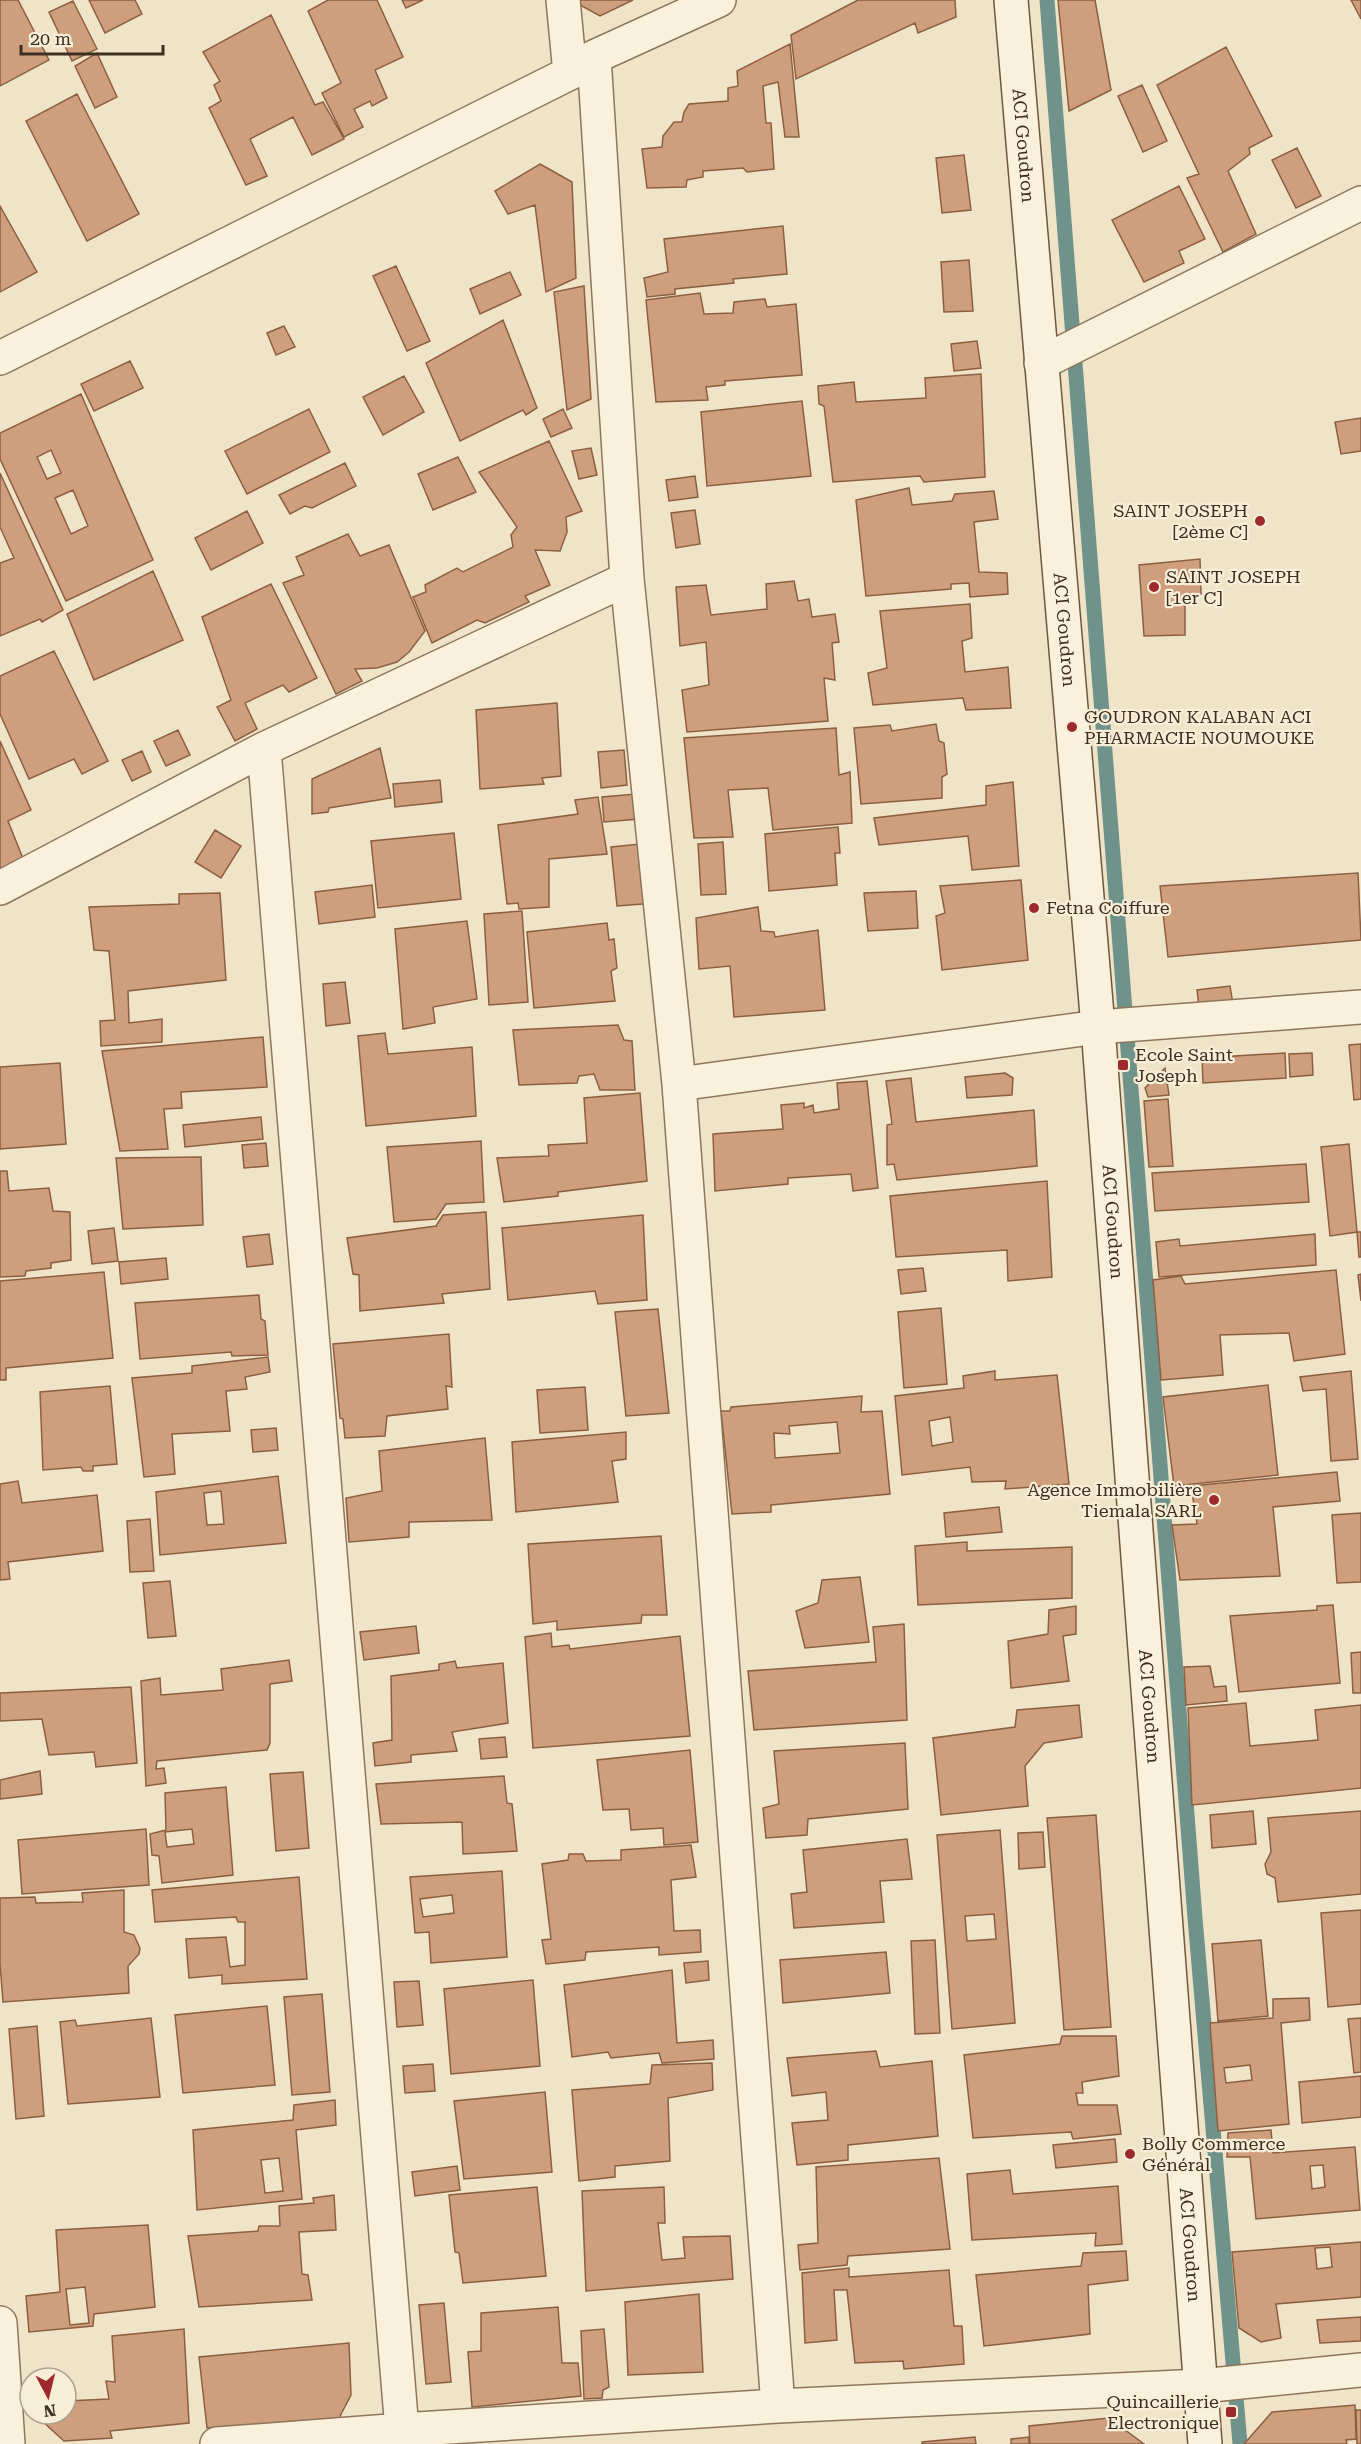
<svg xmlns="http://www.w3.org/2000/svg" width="1361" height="2444" font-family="'Roboto Serif',serif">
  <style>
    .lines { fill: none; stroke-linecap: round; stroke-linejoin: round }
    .stream { stroke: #6f938a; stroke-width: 15 }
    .building { fill: #cf9f7d; stroke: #8d5f41; stroke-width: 1.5; fill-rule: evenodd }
    .street-casing { stroke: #8d765c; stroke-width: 36 }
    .secondary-casing { stroke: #6f573f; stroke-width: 36 }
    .street { stroke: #faf1dc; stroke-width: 33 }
    .secondary { stroke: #faf1dc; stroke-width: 33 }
    .poi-dot { fill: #9e2a2b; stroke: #f7eed8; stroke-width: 2 }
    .labels { text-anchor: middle; stroke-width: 4.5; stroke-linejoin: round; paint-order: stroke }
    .street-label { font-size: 18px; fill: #3d2e20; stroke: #f7eed8 }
    .poi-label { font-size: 18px; fill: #3d2e20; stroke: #f7eed8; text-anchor: start }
  </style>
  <rect width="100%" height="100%" fill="#f0e4c8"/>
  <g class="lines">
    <!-- stream -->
    <path class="stream" d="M1047 0 1195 1918 1240 2444"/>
  </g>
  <!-- building -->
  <path class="building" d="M0 0H18L49 60 0 86Z
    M89 0H135L142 14 105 33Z
    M328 0H377L403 57 375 70 387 98 372 106 370 101 354 109 363 127 344 137 322 93 341 83 308 11Z
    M402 0H423L406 8Z
    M571 0H633L600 16Z
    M858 0H955L956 17 918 33 915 23 796 79 791 35Z
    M1058 0H1095L1111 90 1069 111Z
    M1351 0H1361V19Z
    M73 1 97 49 72 61 49 12Z
    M271 15 315 105 323 102 344 139 312 155 293 117 250 139 267 176 246 185 209 108 221 101 214 85 220 81 203 52Z
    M790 44 799 137H785L778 82 763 86 766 123H771L774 169 747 172 743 168 703 171V177L687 180 686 187 647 188 642 149 662 147 663 136 674 122H682L684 112 689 104 728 101V88L738 86 737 71Z
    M1226 47 1272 136 1249 148 1250 154 1228 171 1256 234 1223 252 1187 178 1199 174 1157 85Z
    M97 53 117 97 95 108 75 66Z
    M1142 85 1167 141 1143 152 1118 96Z
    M77 94 139 214 87 241 26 121Z
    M1297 148 1321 196 1296 208 1272 160Z
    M964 155 971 210 942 213 936 158Z
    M540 164 572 182 576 278 546 292 535 205 508 214 495 191Z
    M1179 186 1205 239 1179 251 1184 263 1144 282 1112 220Z
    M0 206 37 272 0 292Z
    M783 226 787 274 733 279 734 283 675 289V294L647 297 644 278 668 272 664 239Z
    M969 260 973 311 944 312 941 262Z
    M396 266 430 341 407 351 373 276Z
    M510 272 521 295 480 314 470 289Z
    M584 286 591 399 567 410 554 292Z
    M700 293 704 314 733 313 734 302 765 299 767 307 796 304 802 375 725 381V385L706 387 708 400 656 402 646 300Z
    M503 320 537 408 526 415 523 410 460 441 426 363Z
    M284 326 295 347 276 355 267 333Z
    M977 341 981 368 954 371 951 344Z
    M130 361 143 388 94 411 81 384Z
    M981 374 985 477 924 482 920 476 833 482 824 406 819 404 818 386 854 382 856 402 926 398 925 378Z
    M404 376 424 412 383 435 363 397Z
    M81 394 153 560 66 601 0 459V433ZM51 450 61 473 47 479 37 457ZM73 490 88 526 71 534 55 498Z
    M802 401 811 476 707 486 701 412Z
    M309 409 330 452 247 494 225 451Z
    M563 409 572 428 551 437 543 419Z
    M1361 418V451L1341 454 1335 422Z
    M549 441 582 511 566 517 567 532 560 551 535 550 550 585 525 596 529 602 485 623 477 620 432 643 413 597 426 592 425 585 457 568 463 572 513 547 511 535 517 527 479 472Z
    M591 448 597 475 579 479 572 451Z
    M458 457 476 492 433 510 418 474Z
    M345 463 356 486 312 508 305 506 290 514 279 495Z
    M0 473 63 610 42 622 40 619 0 636V563L14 558 0 527Z
    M695 476 698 497 669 501 666 480Z
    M909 488 912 505 952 501 955 494 994 491 998 519 974 522 979 572 1007 573 1008 594 970 597 969 583 951 584V589L866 596 856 500Z
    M695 510 700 544 676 548 671 513Z
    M247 511 263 543 211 570 195 538Z
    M348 534 360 556 389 545 425 631 409 652 397 662 377 668 355 669 362 681 336 694 283 583 304 575 296 557Z
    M1200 559 1201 594 1185 596V635L1144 636 1139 565Z
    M153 571 183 640 94 680 67 614Z
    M794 581 798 601 809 599 812 617 835 614 839 642 832 643 835 680 824 678 828 721 687 732 682 690 709 685 706 642 680 646 676 587 706 585 711 615 767 609 766 584Z
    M271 584 317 678 289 692 283 685 245 703 257 729 235 741 217 707 231 700 202 617Z
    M970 604 972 638 962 641 965 672 1008 667 1011 708 966 710 963 698 873 705 868 673 887 668 880 611Z
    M54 651 108 761 82 774 74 759 29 779 0 714V676Z
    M557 703 561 776 542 778 544 784 480 789 476 710Z
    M936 724 939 741 944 743 947 774 942 777V798L861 804 854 728 890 725 892 731Z
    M836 728 839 775 850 772 852 823 773 830 768 788 728 790 733 837 694 838 684 738Z
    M178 730 190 755 166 766 154 741Z
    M0 741 31 810 8 821 24 861 0 871Z
    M380 748 391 798 329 808 328 812 312 814V779Z
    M624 750 627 785 601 788 598 752Z
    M142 751 151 772 132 781 122 760Z
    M440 780 442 802 395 807 393 784Z
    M1013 782 1019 866 972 870 968 836 879 845 874 818 986 805V786Z
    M636 794 639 819 604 822 602 797Z
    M598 797 607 854 549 859V907L519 909 518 903 507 904 498 825 578 814 575 800Z
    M838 827 840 853H835L837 885 769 891 765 834Z
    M215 830 241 846 221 878 195 862Z
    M454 833 461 899 378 908 371 841Z
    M723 842 726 894 701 895 698 844Z
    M650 843 655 903 617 906 611 847Z
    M1358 873 1361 940 1168 957 1160 886Z
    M1021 880 1028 960 942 970 936 916 945 913 940 886Z
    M372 885 375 917 319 924 315 892Z
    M916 891 918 928 868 931 864 893Z
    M220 893 226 980 128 991 129 1023 162 1019V1042L101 1046 100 1021 115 1020 109 951 94 950 89 907 179 904V894Z
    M758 907 761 931 774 932 775 937 818 930 825 1010 734 1017 730 966 699 969 696 918Z
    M522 911 528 1002 489 1005 484 914Z
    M467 921 477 999 433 1007 435 1023 403 1029 395 929Z
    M607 923 609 940 614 939 617 968 611 971 615 1001 534 1008 527 932Z
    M345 982 350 1023 326 1026 323 984Z
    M1230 986 1233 1004 1199 1007 1197 990Z
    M618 1025 624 1040 632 1041 635 1090H600L594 1074 579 1076 577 1083 519 1085 513 1030Z
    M385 1033 388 1054 472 1047 476 1116 366 1126 358 1036Z
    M263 1037 267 1087 181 1092 182 1108 164 1109 168 1149 120 1151 102 1051Z
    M1361 1044V1099L1354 1100 1349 1045Z
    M1285 1053 1286 1078 1203 1083 1202 1058Z
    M1312 1053 1313 1075 1290 1077 1289 1054Z
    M60 1063 66 1144 0 1149V1067Z
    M1165 1068 1169 1095 1148 1097 1145 1088Z
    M1005 1073 1013 1078 1012 1095 967 1098 965 1077Z
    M911 1078 916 1122 1034 1110 1037 1166 897 1180 894 1164 887 1165V1125L892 1124 886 1081Z
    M867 1081 878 1188 853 1191 851 1174 788 1178V1184L715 1191 713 1134 783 1129 781 1105 804 1103V1108L813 1105 814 1113 839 1109 837 1083Z
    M640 1093 647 1181 558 1192V1196L504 1202 497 1158 549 1156 548 1145 587 1143 584 1098Z
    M1168 1099 1173 1166 1149 1167 1144 1101Z
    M261 1117 263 1139 185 1147 183 1125Z
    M481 1141 484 1202 446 1204 436 1219 394 1222 387 1147Z
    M266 1143 268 1166 244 1168 242 1145Z
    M1349 1144 1357 1232 1330 1236 1321 1147Z
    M201 1157 203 1225 123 1229 116 1158Z
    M1306 1164 1309 1202 1155 1211 1152 1173Z
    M0 1171H7L9 1191 49 1188 53 1211 70 1212 71 1260 51 1263V1268L26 1271 25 1276 0 1277Z
    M1047 1181 1052 1277 1008 1281 1007 1250 896 1257 890 1196Z
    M486 1212 490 1289 442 1294 444 1303 360 1311 359 1275 353 1274 347 1238 436 1226 443 1215Z
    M643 1215 647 1300 598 1304 595 1291 508 1300 502 1228Z
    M114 1228 118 1261 92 1264 88 1231Z
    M1357 1232H1361V1257H1359Z
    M269 1234 273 1264 247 1267 243 1237Z
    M1315 1234 1316 1265 1159 1277 1156 1242 1179 1239 1180 1246Z
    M166 1258 168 1279 121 1284 119 1262Z
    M923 1268 926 1291 901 1294 898 1270Z
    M1336 1270 1345 1354 1294 1361 1289 1333 1220 1335 1223 1375 1161 1380 1153 1280 1181 1276 1185 1284Z
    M104 1272 113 1358 6 1368V1380H0V1281Z
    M1361 1274V1301L1358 1275Z
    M259 1295 261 1319 265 1321 268 1355 232 1356 231 1352 140 1359 135 1303Z
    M941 1308 947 1384 904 1388 898 1312Z
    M658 1309 669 1413 626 1416 615 1312Z
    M449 1334 452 1387 446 1386 448 1409 387 1416 385 1436 345 1438 343 1419 340 1418 333 1344Z
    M268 1357 270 1372 245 1377 247 1389 226 1391 230 1431 172 1434 175 1474 144 1477 132 1378 192 1373V1366Z
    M995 1371V1380L1057 1375 1069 1484 1005 1489 1006 1481 972 1482 970 1467 902 1475 895 1396 964 1388 963 1376ZM950 1417 953 1442 932 1446 929 1421Z
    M1351 1371 1358 1459 1331 1461 1326 1389 1303 1391 1300 1377Z
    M1268 1385 1278 1475 1174 1486 1163 1397Z
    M110 1386 117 1464 93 1466V1471H83L81 1467 43 1470 40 1392Z
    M585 1387 588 1430 540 1433 537 1390Z
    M862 1396 861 1412 882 1411 890 1494 771 1505V1512L732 1514 721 1411H730L731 1407ZM837 1422 840 1453 775 1458 774 1433 790 1434 789 1426Z
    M276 1428 278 1450 253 1452 251 1430Z
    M626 1432V1459L612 1461 618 1502 516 1512 512 1442Z
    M485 1438 492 1520 409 1522V1537L349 1542 346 1498 382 1491 379 1451Z
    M1337 1472 1340 1501 1273 1507 1280 1576 1180 1580 1172 1525 1197 1524 1191 1486Z
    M278 1476 286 1543 160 1555 156 1492ZM221 1491 224 1524 207 1525 204 1493Z
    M18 1481 22 1503 97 1495 103 1551 8 1562 10 1579 0 1580V1484Z
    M999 1507 1002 1532 946 1537 944 1513Z
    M1361 1513V1582L1337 1583 1332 1515Z
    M150 1519 154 1571 130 1572 127 1521Z
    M661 1536 667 1615H642L641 1623 557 1630V1621L533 1624 528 1544Z
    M967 1542V1551L1072 1547V1598L918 1605 915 1546Z
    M860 1577 869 1642 805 1648 796 1611 818 1603 822 1580Z
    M170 1581 176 1636 148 1638 143 1583Z
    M1333 1605 1340 1683 1239 1692 1230 1616 1317 1610V1606Z
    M1076 1606V1634L1063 1636 1069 1681 1011 1688 1008 1641 1048 1634 1049 1610Z
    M904 1624 907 1720 754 1730 748 1671 876 1662 873 1627Z
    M416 1626 419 1653 364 1660 360 1632Z
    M551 1633 552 1647 569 1645 570 1649 680 1636 690 1736 533 1748 525 1637Z
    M1361 1652V1693H1353L1351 1653Z
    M289 1660 292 1681 270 1684V1743L267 1750 157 1761 156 1769 164 1768 166 1783 146 1786 141 1681 160 1678 161 1695 223 1690 221 1669Z
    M455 1661 457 1668 503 1663 508 1723 452 1732 457 1751 411 1755V1762L375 1766 373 1743 392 1740 391 1676 439 1670V1664Z
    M1210 1666 1214 1687 1226 1686 1227 1701 1186 1705 1184 1667Z
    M131 1687 137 1763 96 1767 94 1752 49 1755 42 1719 0 1721V1693Z
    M1246 1703 1250 1746 1318 1740 1315 1710 1361 1705V1788L1192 1805 1188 1708Z
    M1079 1705 1082 1737 1044 1743 1025 1766 1028 1806 941 1815 933 1738 1015 1727 1017 1710Z
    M505 1737 507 1757 481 1759 479 1739Z
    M905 1743 908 1809 808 1819 807 1835 766 1838 763 1808 779 1804 774 1751Z
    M690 1750 698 1842 664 1845 663 1828 631 1830 629 1809 603 1810 597 1760Z
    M40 1771 42 1794 0 1799V1780Z
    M303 1772 309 1848 276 1851 270 1774Z
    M504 1776 507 1803 512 1804 517 1851 463 1854 462 1822 381 1824 376 1784Z
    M226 1787 233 1875 162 1883 159 1856 152 1855 150 1834 166 1830 165 1793ZM192 1829 194 1844 167 1847 165 1832Z
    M1253 1811 1256 1844 1212 1848 1210 1815Z
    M1361 1811V1894L1278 1902 1275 1878 1267 1874 1265 1864 1271 1852 1268 1818Z
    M1096 1815 1111 2027 1064 2030 1047 1818Z
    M146 1829 149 1885 22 1894 18 1840Z
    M1000 1830 1015 2023 952 2029 937 1835ZM994 1914 996 1939 967 1941 965 1916Z
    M1043 1832 1045 1867 1019 1869 1018 1833Z
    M907 1839 912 1879 880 1881 884 1922 794 1928 791 1894 807 1892 803 1850Z
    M691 1845 696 1877 671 1880 674 1931 700 1930 701 1952 659 1955V1947L586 1952 585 1960 546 1964 542 1940 551 1939 542 1864 568 1860 569 1854H583L586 1861 621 1860V1850Z
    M502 1871 507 1957 431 1963 429 1932 415 1933 410 1877ZM452 1895 454 1913 423 1917 420 1899Z
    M299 1877 307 1979 222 1984V1975L189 1978 186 1939 226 1937 230 1967 245 1965V1922H238L236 1917 155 1922 152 1890Z
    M124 1890V1932L134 1935 140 1948 139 1954 128 1966 129 1993 3 2002 0 1964V1898L35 1897 36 1903 83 1902 82 1893Z
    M1361 1910V2004L1328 2007 1321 1913Z
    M935 1940 940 2033 915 2034 911 1941Z
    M1261 1940 1268 2016 1218 2021 1212 1944Z
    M886 1952 890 1993 783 2003 780 1960Z
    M708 1961 709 1980 686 1983 684 1963Z
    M672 1970 677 2043 713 2040 714 2059 662 2063 659 2053 611 2058 608 2052 572 2057 564 1985Z
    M533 1980 540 2066 451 2074 444 1989Z
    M419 1981 423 2025 397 2027 394 1982Z
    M322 1994 330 2092 292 2095 284 1997Z
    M1309 1998 1310 2020 1281 2023 1289 2124 1218 2131 1210 2023 1273 2018V1999ZM1250 2065 1252 2080 1226 2083 1224 2068Z
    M267 2006 275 2085 183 2093 175 2015Z
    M151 2018 160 2097 68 2104 60 2022 75 2020 77 2026Z
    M1361 2018V2072L1354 2073 1348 2019Z
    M37 2026 44 2116 16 2119 9 2029Z
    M1062 2036H1116L1119 2076 1082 2082 1083 2093H1076L1078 2105H1117L1121 2134 1073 2139 1071 2132 973 2138 964 2055 1060 2044Z
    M876 2051 880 2067 932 2061 938 2136 848 2145V2160L797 2165 792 2123 828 2120 826 2092 792 2096 787 2058Z
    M712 2063 713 2090 668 2098 670 2161 615 2166V2177L579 2181 572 2090 650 2084 652 2065Z
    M433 2064 435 2091 405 2093 403 2066Z
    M1361 2076V2117L1302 2123 1299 2082Z
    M545 2092 552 2172 464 2179 454 2101Z
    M335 2100 336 2125 296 2130 302 2199 197 2210 193 2130 293 2120 294 2105ZM279 2158 283 2191 265 2193 261 2160Z
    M1271 2130 1273 2153 1355 2147 1360 2210 1256 2219 1250 2157H1227L1228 2133ZM1323 2165 1325 2187 1312 2189 1310 2166Z
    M1115 2139 1117 2162 1056 2168 1053 2145Z
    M939 2158 950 2249 848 2256 847 2265 800 2270 798 2245 818 2243 816 2167Z
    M457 2166 460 2190 415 2196 412 2172Z
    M1010 2170 1013 2194 1118 2186 1122 2244 1095 2246 1096 2233 972 2240 967 2174Z
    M537 2187 546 2276 463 2283 459 2253 455 2252 449 2195Z
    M664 2187 665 2223H658L662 2260 685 2258 683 2237 730 2236 733 2279 586 2291 582 2191Z
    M334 2195 336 2230 299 2232 302 2274 308 2275 312 2300 199 2307 188 2236 258 2231 259 2226H280L279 2206 314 2203 313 2198Z
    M148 2225 155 2307 94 2314 93 2326 29 2332 26 2296 60 2292 56 2230ZM85 2287 89 2323 70 2325 66 2289Z
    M1361 2242V2297L1276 2304 1281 2338 1261 2342 1239 2328 1232 2252ZM1330 2247 1332 2267 1317 2269 1315 2248Z
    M1126 2251 1128 2280 1088 2285 1090 2334 984 2346 976 2275 1081 2266 1083 2253Z
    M849 2268V2277L949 2270 954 2326H962L964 2364 904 2369 903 2361 855 2363 847 2290H834L837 2340 805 2343 802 2273Z
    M699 2294 703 2372 628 2375 625 2302Z
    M444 2303 451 2382 426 2384 419 2305Z
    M558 2307 562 2363H578L581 2396 472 2407 468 2352 481 2351V2313Z
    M1361 2317V2341L1320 2343 1317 2320Z
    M184 2329 189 2423 110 2431 112 2438 64 2441 40 2419 39 2414H66V2401L109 2399 106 2381 115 2382 112 2336Z
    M604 2329 609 2387 603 2390 602 2398 584 2399 581 2331Z
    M349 2343 351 2395 339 2418 207 2428 199 2357Z
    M1355 2405 1356 2439 1346 2440 1347 2444H1244L1272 2412Z
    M1356 2410H1361V2444H1357Z
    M1109 2418 1144 2444H1030L1029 2426Z
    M975 2437 976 2444H922V2442Z
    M1029 2437V2444H1011V2439Z"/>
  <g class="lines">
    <defs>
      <path id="street" d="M563 0 570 73
        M594 57 627 579 679 1084 778 2406
        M0 358 570 73 594 57 719 0
        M1041 363 1361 203
        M264 749 402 2430
        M0 888 264 749 627 579
        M679 1084 1098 1027 1361 1007
        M0 2323 8 2444
        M217 2444 402 2430 778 2406 1201 2386 1361 2370"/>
      <g id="secondary">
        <path id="s1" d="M1011 0 1098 1027 1205 2444"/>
      </g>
    </defs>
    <!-- street casing -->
    <use href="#street" class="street-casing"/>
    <!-- secondary casing -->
    <use href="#secondary" class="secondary-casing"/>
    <!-- street -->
    <use href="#street" class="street"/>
    <!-- secondary -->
    <use href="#secondary" class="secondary"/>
  </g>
  <!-- markers -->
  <g class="poi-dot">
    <circle cx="1260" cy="521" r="6"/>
    <circle cx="1154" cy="587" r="6"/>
    <circle cx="1072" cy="727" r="6"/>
    <circle cx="1034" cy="908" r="6"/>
    <rect x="1117" y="1059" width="12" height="12" rx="3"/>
    <circle cx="1214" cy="1500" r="6"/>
    <circle cx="1130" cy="2154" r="6"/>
    <rect x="1225" y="2406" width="12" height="12" rx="3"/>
  </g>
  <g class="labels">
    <!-- street labels -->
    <g class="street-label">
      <text dy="6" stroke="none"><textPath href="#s1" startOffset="146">ACI Goudron</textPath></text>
      <text dy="6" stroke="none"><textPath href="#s1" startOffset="632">ACI Goudron</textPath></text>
      <text dy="6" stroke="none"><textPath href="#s1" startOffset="1226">ACI Goudron</textPath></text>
      <text dy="6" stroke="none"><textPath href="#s1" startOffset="1712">ACI Goudron</textPath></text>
      <text dy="6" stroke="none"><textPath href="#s1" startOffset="2252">ACI Goudron</textPath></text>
    </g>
    <!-- poi labels -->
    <g class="poi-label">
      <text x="1248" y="517" text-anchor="end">SAINT JOSEPH<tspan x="1248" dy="21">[2ème C]</tspan></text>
      <text x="1166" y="583">SAINT JOSEPH<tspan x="1166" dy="21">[1er C]</tspan></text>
      <text x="1084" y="723">GOUDRON KALABAN ACI<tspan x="1084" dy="21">PHARMACIE NOUMOUKE</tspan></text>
      <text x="1046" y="914">Fetna Coiffure</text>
      <text x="1135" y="1061">Ecole Saint<tspan x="1135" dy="21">Joseph</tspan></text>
      <text x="1202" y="1496" text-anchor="end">Agence Immobilière<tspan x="1202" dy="21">Tiemala SARL</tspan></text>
      <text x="1142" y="2150">Bolly Commerce<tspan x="1142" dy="21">Général</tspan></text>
      <text x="1219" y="2408" text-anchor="end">Quincaillerie<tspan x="1219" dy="21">Electronique</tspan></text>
    </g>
  </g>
  <!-- north arrow -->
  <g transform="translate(48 2396) rotate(173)"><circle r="28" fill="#f7eed8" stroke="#ada18e" stroke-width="1.5"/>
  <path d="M0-4.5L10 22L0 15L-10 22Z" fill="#9e2a2b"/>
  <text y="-9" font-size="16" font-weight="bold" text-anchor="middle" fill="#3d2e20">N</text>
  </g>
  <!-- scale -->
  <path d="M21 45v9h142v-9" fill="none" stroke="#3d2e20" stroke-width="3"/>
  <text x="30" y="45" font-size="18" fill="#3d2e20" stroke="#f7eed8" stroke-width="4.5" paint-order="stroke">20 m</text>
</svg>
